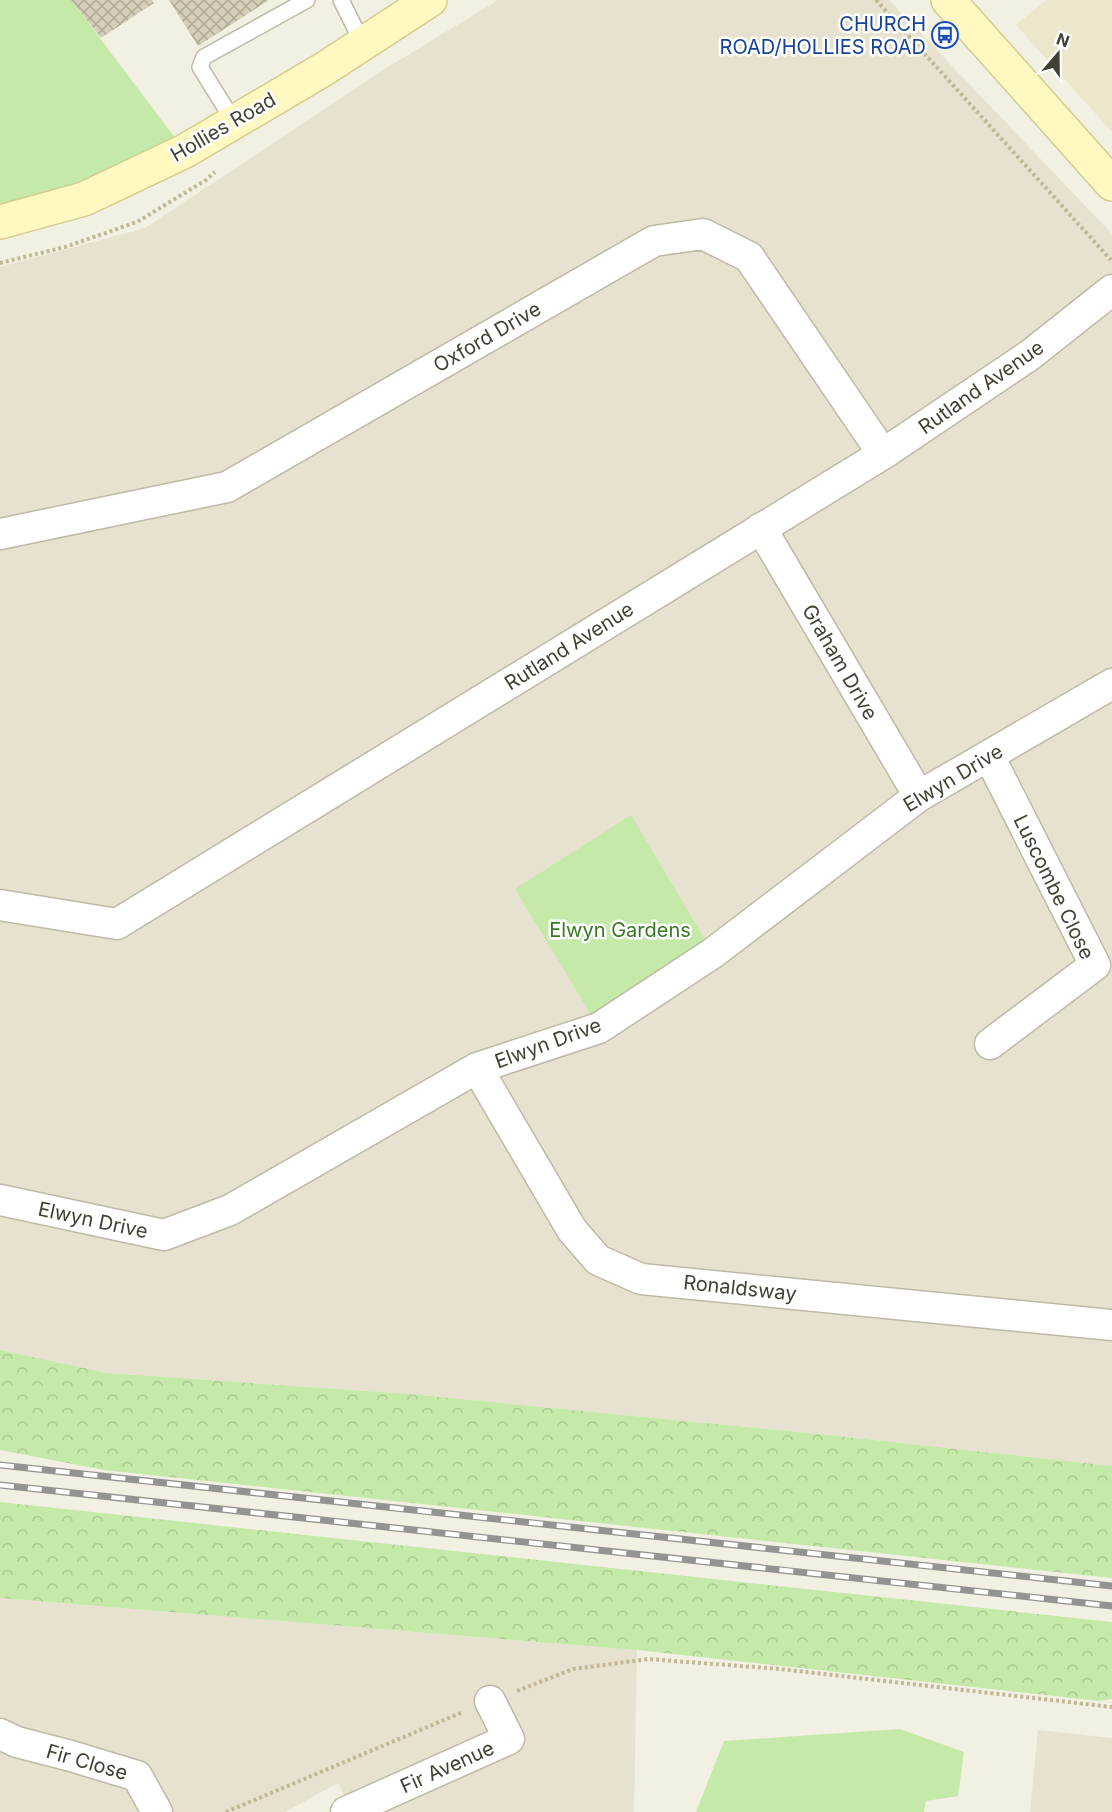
<svg xmlns="http://www.w3.org/2000/svg" width="1112" height="1812" font-family="Inter,sans-serif">
  <style>
    .residential { fill: #e7e2d0 }
    .education { fill: #ece7cb }
    .green { fill: #c4e9a8 }
    .forest { fill: url(#forest-crowns) }
    .building { fill: url(#building-cross-hatch) }
    .lines { fill: none; stroke-linecap: round; stroke-linejoin: round }
    .lane-casing { stroke: #beb9a5; stroke-width: 18 }
    .street-casing { stroke: #beb9a5; stroke-width: 33 }
    .secondary-casing { stroke: #d4cb8f; stroke-width: 36 }
    .path { stroke: #c1b795; stroke-width: 4; stroke-dasharray: 3 3; stroke-linecap: butt }
    .lane { stroke: #fff; stroke-width: 15 }
    .street { stroke: #fff; stroke-width: 30 }
    .secondary { stroke: #fff8c0; stroke-width: 33 }
    .rail-casing { stroke: #939393; stroke-width: 7 }
    .rail { stroke: #fff; stroke-width: 4.5; stroke-dasharray: 14; stroke-linecap: butt }
    .labels { text-anchor: middle; stroke-width: 5; stroke-linejoin: round; paint-order: stroke }
    .transit-label { font-size: 20px; fill: #164399; stroke: #fff; text-anchor: end }
    .street-label { font-size: 20px; fill: #443f33; stroke: #fff }
    .park-label { font-size: 20px; fill: #397824; stroke: #fff }
  </style>
  <defs>
    <pattern id="forest-crowns" width="20" height="18" patternUnits="userSpaceOnUse" patternTransform="scale(1.5)"><rect width="20" height="18" fill="#c4e9a8"/><path d="M2 6a3 3 0 1 1 6 0M12 15a3 3 0 1 1 6 0" fill="none" stroke="#aac991"/></pattern>
    <pattern id="building-cross-hatch" width="8" height="8" patternUnits="userSpaceOnUse" patternTransform="scale(1.5)"><rect width="8" height="8" fill="#d4cdb7"/><path d="M0 0l8 8M0 8l8-8" fill="none" stroke="#aea895"/></pattern>
  </defs>
  <rect width="100%" height="100%" fill="#f2f0e2"/>
  <!-- residential -->
  <path class="residential" d="M498 0H889L1112 234V1466L819 1434 409 1394 107 1373 0 1350V267L145 228 380 72Z
    M0 1598 637 1650 634 1812H352L338 1783 285 1812H0Z
    M1038 1730 1112 1738V1812H1030Z"/>
  <!-- education -->
  <path class="education" d="M1046 0H1112V132L1016 25Z"/>
  <!-- green -->
  <path class="green" d="M0 0H71L185 151 0 222Z
    M631 815 713 953 599 1028 515 889Z
    M900 1729 964 1752 958 1796 926 1801 924 1812H696L724 1741Z"/>
  <!-- forest -->
  <path class="forest" d="M0 1350 107 1373 409 1394 819 1434 1112 1466V1578L104 1470 0 1450Z
    M0 1502 1112 1622V1699L1099 1701 637 1650 0 1598Z"/>
  <!-- building -->
  <path class="building" d="M71 0H152L154 3 101 38Z
    M169 0H269L198 46Z"/>
  <g class="lines">
    <defs>
      <path id="lane" d="M341 0 363 44
        M234 122 200 67 204 57 307 0"/>
      <path id="street" d="M761 528 919 796
        M0 534 227 487 654 241 703 234 749 257 883 454
        M989 756 1095 965 990 1044
        M0 905 117 924 883 454 1030 355 1112 290
        M477 1068 572 1230 598 1260 641 1279 1112 1325
        M0 1200 164 1235 230 1210 477 1068 599 1028 713 953 919 796 1112 684
        M0 1734 17 1742 71 1756 137 1776 157 1812
        M346 1812 509 1739 490 1701"/>
      <path id="secondary" d="M948 0 1112 184
        M0 222 84 199 185 151 324 69 430 0"/>
    </defs>
    <!-- lane casing -->
    <use href="#lane" class="lane-casing"/>
    <!-- street casing -->
    <use href="#street" class="street-casing"/>
    <!-- secondary casing -->
    <use href="#secondary" class="secondary-casing"/>
    <!-- path -->
    <path class="path" d="M876 0 1111 260
      M0 263 65 247 137 222 206 180 215 172
      M517 1691 573 1669 648 1659 780 1669 1112 1707
      M226 1812 463 1712"/>
    <!-- lane -->
    <use href="#lane" class="lane"/>
    <!-- street -->
    <use href="#street" class="street"/>
    <!-- secondary -->
    <use href="#secondary" class="secondary"/>
    <defs>
      <path id="rail" d="M0 1465 1112 1586
        M0 1485 1112 1606"/>
    </defs>
    <!-- rail casing -->
    <use href="#rail" class="rail-casing"/>
    <!-- rail -->
    <use href="#rail" class="rail"/>
  </g>
  <!-- icons -->
  <defs>
    <symbol id="bus-ring" viewBox="-11 -11 22 22"><circle r="9.5" fill="#fff" stroke="#1a4fb4" stroke-width="1.5"/><path d="M-5-6H5V4H4V6H2V4H-2V6H-4V4H-5ZM-3.5-4V0h7V-4ZM-3.5 1.2v1.5H-2V1.2ZM2 1.2v1.5H3.5V1.2Z" fill="#1a4fb4"/></symbol>
  </defs>
  <g fill-rule="evenodd">
    <use href="#bus-ring" x="930" y="20" width="30" height="30"/>
  </g>
  <g class="labels">
    <!-- transit labels -->
    <g class="transit-label">
      <text x="926" y="31">CHURCH<tspan x="926" dy="23">ROAD/HOLLIES ROAD</tspan></text>
    </g>
    <!-- street labels -->
    <g class="street-label">
      <text transform="translate(223 127) rotate(-30)" y="7">Hollies Road</text>
      <text transform="translate(487 337) rotate(-30)" y="7">Oxford Drive</text>
      <text transform="translate(981 387) rotate(-35)" y="7">Rutland Avenue</text>
      <text transform="translate(569 646) rotate(-32)" y="7">Rutland Avenue</text>
      <text transform="translate(840 662) rotate(60)" y="7">Graham Drive</text>
      <text transform="translate(953 778) rotate(-31)" y="7">Elwyn Drive</text>
      <text transform="translate(1054 887) rotate(64)" y="7">Luscombe Close</text>
      <text transform="translate(548 1043) rotate(-20)" y="7">Elwyn Drive</text>
      <text transform="translate(93 1220) rotate(12)" y="7">Elwyn Drive</text>
      <text transform="translate(740 1288) rotate(6)" y="7">Ronaldsway</text>
      <text transform="translate(87 1762) rotate(16)" y="7">Fir Close</text>
      <text transform="translate(447 1767) rotate(-24)" y="7">Fir Avenue</text>
    </g>
    <!-- park labels -->
    <g class="park-label">
      <text x="620" y="937">Elwyn Gardens</text>
    </g>
  </g>
  <!-- north arrow -->
  <g transform="translate(1058 54) rotate(20)" stroke="#ffffff" stroke-width="4.5" paint-order="stroke">
  <path d="M0-4.5L10 22L0 15L-10 22Z" fill="#443f33"/>
  <text y="-9" font-size="16" font-weight="bold" text-anchor="middle" fill="#443f33">N</text>
  </g>
</svg>
